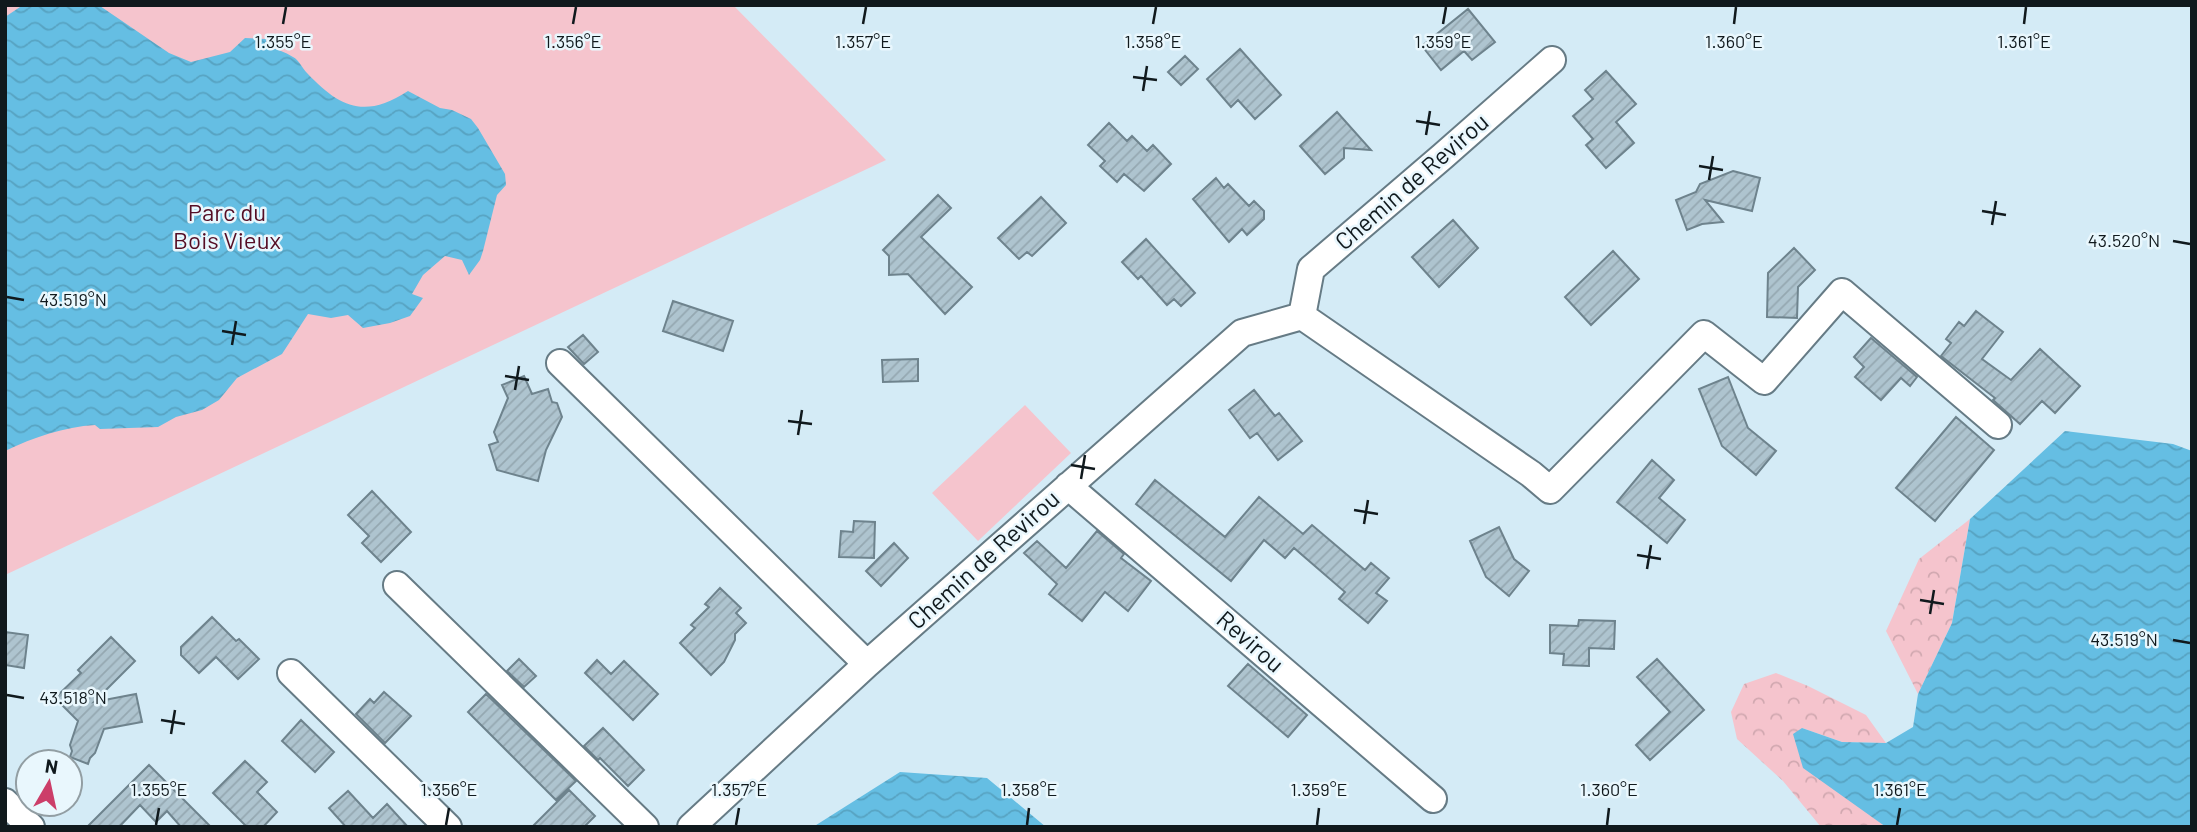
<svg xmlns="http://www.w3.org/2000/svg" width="2197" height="832" font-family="Barlow,sans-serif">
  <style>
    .green { fill: #f5c4cd }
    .forest { fill: url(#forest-crowns) }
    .water { fill: url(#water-waves) }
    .building { fill: url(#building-hatch); stroke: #6e838d; stroke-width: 2 }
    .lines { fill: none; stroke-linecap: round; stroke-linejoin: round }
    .minor-casing { stroke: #667b85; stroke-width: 30 }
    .minor { stroke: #fff; stroke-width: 26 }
    .ticks { fill: none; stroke: #10191d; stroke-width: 2.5 }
    .labels { text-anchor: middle; stroke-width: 5; stroke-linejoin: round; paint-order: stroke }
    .street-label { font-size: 24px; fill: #10191d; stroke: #e9f7fd }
    .park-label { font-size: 24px; fill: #550d25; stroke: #e9f7fd }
    .ticks-label { font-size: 18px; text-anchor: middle; fill: #10191d; stroke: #e9f7fd; stroke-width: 5; stroke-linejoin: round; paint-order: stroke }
  </style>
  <defs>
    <pattern id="forest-crowns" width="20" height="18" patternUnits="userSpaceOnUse" patternTransform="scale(1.75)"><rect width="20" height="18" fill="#f5c4cd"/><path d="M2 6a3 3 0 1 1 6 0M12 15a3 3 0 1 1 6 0" fill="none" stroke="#d1a8b0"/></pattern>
    <pattern id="water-waves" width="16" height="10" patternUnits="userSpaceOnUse" patternTransform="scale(1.75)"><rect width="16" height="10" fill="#65bee3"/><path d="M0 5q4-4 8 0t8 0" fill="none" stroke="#57a3c2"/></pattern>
    <pattern id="building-hatch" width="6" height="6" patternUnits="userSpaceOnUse" patternTransform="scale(1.75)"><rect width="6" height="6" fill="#aec4cf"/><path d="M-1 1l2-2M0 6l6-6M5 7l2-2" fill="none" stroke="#95a8b1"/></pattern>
  </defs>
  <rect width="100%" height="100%" fill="#d4ebf6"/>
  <!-- green -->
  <path class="green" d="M5 5H733L886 160 5 575Z
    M1025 405 1071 453 978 541 932 493Z"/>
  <!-- forest -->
  <path class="forest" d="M1970 519 1952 623 1918 694 1886 631 1919 559Z
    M1776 673 1808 686 1866 715 1886 743 1842 742 1802 728 1865 811 1886 827H1821L1783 781 1737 739 1731 712 1744 684Z"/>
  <!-- water -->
  <path class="water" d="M23 5 100 6 169 53 191 62 230 52 245 38 266 39 267 46C276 49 285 52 293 57 299 60 302 68 307 73 340 108 365 119 408 91L440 108 452 110 471 119 478 128 505 174 506 185 497 195 483 251 480 260 469 275 462 260 445 256 423 275 412 294 423 298 410 316 390 323 363 328 348 315 331 318 308 314 282 354 237 378 219 400 202 410 176 417 158 427 100 429 95 425C64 427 34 437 5 451V17Z
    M2065 431 2173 444 2192 451V827H1886L1803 768 1793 734 1802 728 1842 742 1886 743 1913 727 1918 694 1952 623 1970 519Z
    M900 772 987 778 1046 827H813Z"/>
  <!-- building -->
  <path class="building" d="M1468 9 1495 42 1472 60 1464 51 1441 70 1422 46Z
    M1240 49 1281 95 1255 119 1238 100 1231 107 1207 79Z
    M1185 56 1198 69 1181 85 1168 72Z
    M1606 71 1636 104 1616 122 1634 143 1606 168 1586 145 1593 139 1573 116 1593 99 1585 90Z
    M1337 112 1371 150 1344 148V158L1325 174 1300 146Z
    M1109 123 1127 141 1132 136 1147 151 1153 145 1171 164 1144 191 1124 174 1117 182 1100 166 1105 161 1088 145Z
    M1733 171 1760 178 1752 211 1705 200 1723 222 1702 224 1687 230 1676 200 1696 192 1700 184Z
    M1216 178 1224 188 1228 184 1249 206 1254 201 1264 211V219L1247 235 1242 229 1229 242 1193 199Z
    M938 195 951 208 921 237 972 287 945 314 908 274 889 275V256L883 250Z
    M1041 197 1066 223 1032 256 1027 252 1019 259 998 238Z
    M1453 220 1478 248 1439 287 1412 257Z
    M1146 239 1195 293 1181 306 1174 299 1167 305 1141 276 1138 279 1122 262Z
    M1794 248 1815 270 1798 287 1797 318 1767 317 1768 273Z
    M1613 251 1639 279 1591 325 1565 297Z
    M673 301 733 321 723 351 663 331Z
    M1976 311 2003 332 1982 359 2011 380 2040 349 2080 386 2055 413 2042 401 2020 424 1993 400 1995 398 1941 356 1951 343 1946 339 1959 322 1964 326Z
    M583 335 598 352 584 364 568 347Z
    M1871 338 1917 377 1910 386 1901 378 1881 400 1855 377 1864 367 1854 357Z
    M918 359V381L883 382 882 360Z
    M524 376 532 394 548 389 552 402 557 403 562 417 546 450 538 481 497 470 489 445 498 442 494 432 508 398 502 385Z
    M1728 377 1748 428 1776 451 1756 475 1722 446 1699 389Z
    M1254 390 1275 416 1279 413 1302 441 1278 460 1257 433 1250 438 1229 410Z
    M1956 417 1994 450 1935 521 1896 488Z
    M1652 460 1674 480 1659 498 1685 520 1667 543 1617 502Z
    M1155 480 1225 537 1259 497 1303 534 1312 525 1365 570 1371 563 1389 578 1376 593 1387 601 1368 623 1339 599 1345 592 1294 548 1285 558 1264 540 1231 581 1136 504Z
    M372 491 411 532 381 562 362 543 369 536 348 515Z
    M854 521 875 522 874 558 839 557 841 531 853 532Z
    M1499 527 1514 559 1529 571 1509 596 1486 577 1470 541Z
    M1097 531 1124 554 1121 558 1151 581 1128 611 1105 592 1082 621 1049 594 1057 584 1024 553 1037 541 1066 568Z
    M894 543 908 558 881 586 866 571Z
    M720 588 741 608 736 613 746 623 735 634V640L724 662 711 675 680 643 695 628 691 625 709 607 705 604Z
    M212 617 236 641 239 639 259 659 238 679 216 657 199 673 181 655V647Z
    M1579 620 1615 621 1614 649 1589 648V666L1563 665 1564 654 1550 653V625L1578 626Z
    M5 632 28 635 24 668 5 665Z
    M111 637 135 661 94 702 136 694 142 722 104 729 95 753 90 758 88 764 70 757 72 751 70 745 78 721 55 698 81 673 78 670Z
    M519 659 536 676 524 687 507 671Z
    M1657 659 1704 710 1650 760 1636 745 1670 712 1637 677Z
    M597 660 611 674 624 661 658 694 633 720 585 673Z
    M1248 664 1307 715 1288 737 1228 686Z
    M384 692 411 716 385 743 356 714 370 699 374 703Z
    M486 694 576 781 556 800 468 712Z
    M301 720 334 752 315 772 282 741Z
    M603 728 644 770 628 786 600 758 598 760 584 746Z
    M245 761 267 782 257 792 277 812 263 827H247L213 793Z
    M149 765 211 827H181L167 811 156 822 140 805 119 827H87Z
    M569 790 595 816 584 827H532Z
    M348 791 373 818 387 804 408 827H346L329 808Z"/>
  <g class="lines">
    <defs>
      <path id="minor" d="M1302 316 1531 474 1550 490 1704 334 1764 381 1842 292 1998 425
        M560 363 867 664
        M1068 486 1433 799
        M397 585 645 827
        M291 673 448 827
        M5 802 31 827
        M691 827 867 664 1242 333 1302 316 1311 269 1443 156 1552 60"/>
    </defs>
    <!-- minor casing -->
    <use href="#minor" class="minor-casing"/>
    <!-- minor -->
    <use href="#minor" class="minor"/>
  </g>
  <!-- ticks -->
  <path class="ticks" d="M283 24 286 7M573 24 576 7M863 24 866 7M1153 24 1156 7M1443 24 1446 7M1734 24 1736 7M2024 24 2026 7M1133 77 1157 80M1143 91 1147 66M1416 121 1440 125M1426 135 1430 111M1699 166 1723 170M1709 180 1713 156M1982 211 2006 215M1992 225 1996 201M2173 241 2190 244M7 297 24 300M222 331 246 335M232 345 236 321M505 376 529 380M515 390 519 366M788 421 812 424M798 435 802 410M1071 465 1095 469M1081 479 1085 455M1354 510 1378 514M1364 524 1368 500M1637 555 1661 559M1647 569 1651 545M1920 600 1944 604M1930 614 1934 590M2173 640 2190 643M7 695 24 698M161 720 185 724M171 734 175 710M156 825 159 808M446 825 449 808M736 825 739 808M1027 825 1029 808M1317 825 1319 808M1607 825 1609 808M1897 825 1900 808"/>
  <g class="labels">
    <!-- street labels -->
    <g class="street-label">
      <text transform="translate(1412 182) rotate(-41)" y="8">Chemin de Revirou</text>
      <text transform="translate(984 560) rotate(-42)" y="8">Chemin de Revirou</text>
      <text transform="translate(1250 642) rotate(41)" y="8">Revirou</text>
    </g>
    <!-- park labels -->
    <g class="park-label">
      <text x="227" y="221">Parc du<tspan x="227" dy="28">Bois Vieux</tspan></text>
    </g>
  </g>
  <g class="ticks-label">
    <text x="1153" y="48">1.358°E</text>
    <text x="1443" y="48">1.359°E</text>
    <text x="2024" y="48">1.361°E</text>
    <text x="283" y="48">1.355°E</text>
    <text x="573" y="48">1.356°E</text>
    <text x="863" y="48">1.357°E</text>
    <text x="1734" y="48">1.360°E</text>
    <text x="2124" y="247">43.520°N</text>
    <text x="73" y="306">43.519°N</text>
    <text x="2124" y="646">43.519°N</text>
    <text x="73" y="704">43.518°N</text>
    <text x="159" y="796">1.355°E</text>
    <text x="449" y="796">1.356°E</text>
    <text x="739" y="796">1.357°E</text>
    <text x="1029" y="796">1.358°E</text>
    <text x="1319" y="796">1.359°E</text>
    <text x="1609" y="796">1.360°E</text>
    <text x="1900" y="796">1.361°E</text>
  </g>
  <!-- border -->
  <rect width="2197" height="832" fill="none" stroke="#10191d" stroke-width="14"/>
  <!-- north arrow -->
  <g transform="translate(49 783) rotate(9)"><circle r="33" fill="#e9f7fd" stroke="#929ea3" stroke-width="2"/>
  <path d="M0-5L12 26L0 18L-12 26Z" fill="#cc3e69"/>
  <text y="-10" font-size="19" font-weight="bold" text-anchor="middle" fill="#10191d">N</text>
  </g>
</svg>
